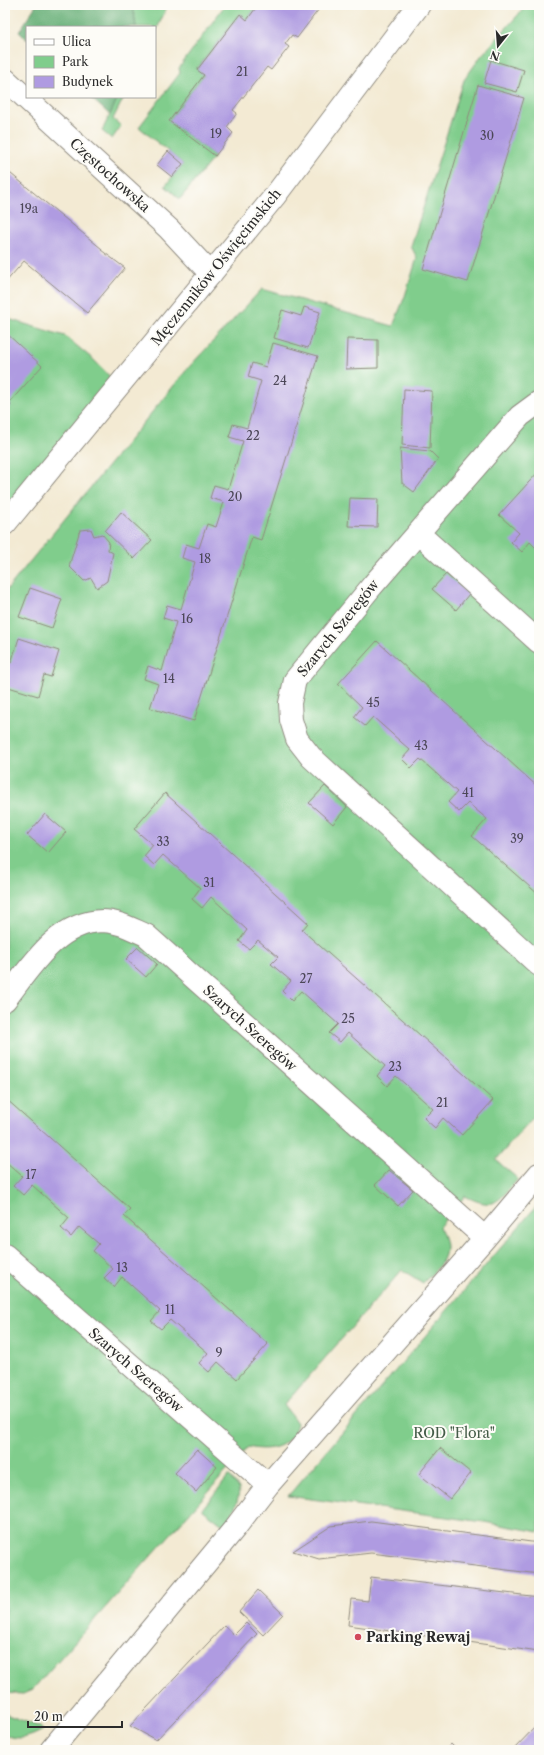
<svg xmlns="http://www.w3.org/2000/svg" width="544" height="1755" font-family="'Libre Caslon Text',serif">
  <style>
    .green { fill: #80cd8c; stroke: #567c5c }
    .forest { fill: #68b078; stroke: #4a6e52 }
    .building { fill: #af9be1 }
    .lines { fill: none; stroke-linecap: round; stroke-linejoin: round }
    .minor-casing { stroke: #8f8a7f; stroke-width: 24 }
    .minor { stroke: #fff; stroke-width: 22 }
    .poi-dot { fill: #d1495b; stroke: #fdfcf7; stroke-width: 1.5 }
    .labels { text-anchor: middle; stroke-width: 4; stroke-linejoin: round; paint-order: stroke }
    .number-label { font-size: 12px; fill: #4c4758 }
    .street-label { font-size: 14px; fill: #2b2b2b; stroke: #fdfcf7 }
    .park-label { font-size: 14px; fill: #445c48; stroke: #fdfcf7 }
    .poi-label { font-size: 14px; font-weight: bold; fill: #2b2b2b; stroke: #fdfcf7; text-anchor: start }
  </style>
  <rect width="100%" height="100%" fill="#fdfcf7"/>
  <filter id="ink" filterUnits="userSpaceOnUse"><feTurbulence type="fractalNoise" baseFrequency=".025" numOctaves="2"/><feDisplacementMap in="SourceGraphic" scale="8" xChannelSelector="R" yChannelSelector="G"/><feConvolveMatrix kernelMatrix="1 2 1 2 8 2 1 2 1" color-interpolation-filters="sRGB"/></filter>
  <filter id="wash" filterUnits="userSpaceOnUse"><feTurbulence type="fractalNoise" baseFrequency=".012" numOctaves="4" result="noise"/><feDisplacementMap in="SourceGraphic" scale="16" xChannelSelector="R" yChannelSelector="G"/><feGaussianBlur stdDeviation="0.9" result="paint"/><feColorMatrix in="noise" values="0 0 0 0 0 0 0 0 0 0 0 0 0 0 0 0 0 1.4 0 .05"/><feComposite in="paint" operator="in"/></filter>
  <g filter="url(#wash)">
    <rect width="100%" height="100%" fill="#f3ead3"/>
    <!-- green -->
    <path class="green" d="M133 5H168L155 33V27H136Z
      M225 5H258L247 20 240 14 197 69 204 75 169 121 215 156 180 199 165 186 183 164 139 127 180 73 179 68Z
      M527 5H539V1110L496 1160 518 1179C498 1202 495 1211 465 1196L439 1227C455 1253 441 1265 423 1283L402 1270 284 1405 297 1423C292 1448 269 1452 248 1447L32 1690 23 1694 5 1693V592L189 367 262 289 393 326 405 296 417 258 411 246 464 80 481 56Z
      M118 97H124L113 119 121 126 112 139 102 131Z
      M5 318 65 336 94 360 119 386 5 524Z
      M539 1203V1532L484 1522 288 1496Z
      M229 1476 239 1488C239 1503 232 1514 224 1526L202 1509Z
      M5 1714 40 1727 43 1730C31 1737 19 1741 5 1735Z"/>
    <!-- forest -->
    <path class="forest" d="M36 5H133L136 27H27V40L19 32Z
      M90 97H118L110 115Z"/>
    <g id="blocks">
      <!-- building -->
      <path class="building" d="M258 5H322L297 38 292 35 285 44 289 47 271 70 267 67 233 110 237 113 227 127 233 133 215 156 169 121 204 75 197 70 240 14 247 20Z
        M491 60 524 70 517 92 484 83Z
        M478 85 524 98 468 282 423 269Z
        M168 151 183 164 172 177 157 165Z
        M5 169 102 249 101 250 125 268 87 313 24 261 5 283Z
        M304 307 320 312 308 348 274 338 282 310 301 316Z
        M5 332 42 366 9 403 11 405 5 413Z
        M347 339 378 340V368L346 369Z
        M273 343 318 356 261 540 252 537 194 721 150 708 158 684 144 679 148 666 162 671 176 622 163 618 167 605 181 609 195 562 182 558 186 544 199 548 207 524 216 527 224 502 210 498 214 485 228 489 243 441 229 437 233 424 247 428 261 381 248 377 252 363 266 367Z
        M404 389 432 391 430 448 402 445Z
        M400 448 430 451 438 459 414 492 402 483Z
        M539 471V551L530 542 522 552 511 542 519 533 499 515Z
        M350 498 378 499 377 527 348 526Z
        M121 512 152 540 134 559 105 531Z
        M91 529 94 536 102 534 109 542 108 550 113 553 107 581 97 588 91 578 84 581 69 566 80 530Z
        M446 574 469 594 456 610 432 589Z
        M30 588 62 599 52 628 19 617Z
        M19 638 59 651 51 677 44 675 38 696 5 686V661L11 663Z
        M377 641 539 788V895L472 836 487 819 468 803 459 812 448 802 457 792 420 759 411 768 402 759 410 750 373 717 365 726 354 717 362 707 338 684Z
        M325 786 347 807 333 824 309 803Z
        M165 793 308 923 302 930 493 1100 462 1135 443 1118 435 1128 424 1118 433 1109 396 1076 387 1086 377 1076 385 1066 348 1033 340 1042 329 1033 338 1024 301 991 292 1001 282 991 291 981 271 964 278 957 258 940 249 949 239 941 247 930 211 897 202 908 192 899 200 888 163 855 154 865 144 856 153 845 134 829Z
        M45 814 66 832 48 853 27 835Z
        M138 947 157 964 146 977 126 959Z
        M5 1098 130 1209 124 1216 268 1344 237 1379 218 1362 209 1372 199 1363 208 1353 170 1320 161 1329 151 1321 160 1311 122 1277 114 1287 104 1278 113 1269 93 1251 99 1244 79 1227 71 1237 61 1228 69 1218 32 1185 23 1195 13 1186 22 1176 5 1161Z
        M389 1170 413 1190 398 1206 375 1185Z
        M440 1448 471 1473 450 1499 419 1474Z
        M197 1449 217 1467 196 1492 175 1473Z
        M371 1521 539 1543V1574L371 1553 319 1559 293 1551 331 1526Z
        M371 1577 539 1597V1652L348 1625 351 1599 368 1601Z
        M258 1590 283 1614 263 1635 239 1612Z
        M246 1623 257 1634 156 1740 130 1726 224 1626 234 1635Z
        M539 1723V1750H513Z
        M451 1744 457 1750H445Z"/>
    </g>
  </g>
  <g filter="url(#ink)">
    <use href="#blocks" fill-opacity="0" stroke="#8f8a7f" stroke-width="1"/>
    <g class="lines">
      <defs>
        <path id="minor" d="M5 79 169 229 211 274
          M539 402 520 416 372 586 295 680 290 703 291 720 297 739 311 757 539 965
          M5 524 274 197 419 5
          M418 533 539 642
          M5 1000C30 968 57 922 102 921 118 921 132 929 146 935L485 1238
          M5 1255 268 1485
          M51 1750 235 1528 268 1485 485 1238 539 1174"/>
      </defs>
      <!-- minor casing -->
      <use href="#minor" class="minor-casing"/>
      <!-- minor -->
      <use href="#minor" class="minor"/>
    </g>
  </g>
  <!-- markers -->
  <circle class="poi-dot" cx="358" cy="1637" r="4"/>
  <g class="labels">
    <!-- number labels -->
    <g class="number-label">
      <text x="242" y="76">21</text>
      <text x="216" y="138">19</text>
      <text x="487" y="140">30</text>
      <text x="29" y="213">19a</text>
      <text x="280" y="385">24</text>
      <text x="253" y="440">22</text>
      <text x="235" y="501">20</text>
      <text x="205" y="563">18</text>
      <text x="187" y="623">16</text>
      <text x="169" y="683">14</text>
      <text x="373" y="707">45</text>
      <text x="421" y="750">43</text>
      <text x="468" y="797">41</text>
      <text x="517" y="843">39</text>
      <text x="163" y="846">33</text>
      <text x="209" y="887">31</text>
      <text x="306" y="983">27</text>
      <text x="348" y="1023">25</text>
      <text x="395" y="1071">23</text>
      <text x="442" y="1107">21</text>
      <text x="31" y="1179">17</text>
      <text x="122" y="1272">13</text>
      <text x="170" y="1314">11</text>
      <text x="219" y="1357">9</text>
    </g>
    <!-- street labels -->
    <g class="street-label">
      <text transform="translate(110 175) rotate(42)" y="5">Częstochowska</text>
      <text transform="translate(216 267) rotate(-51)" y="5">Męczenników Oświęcimskich</text>
      <text transform="translate(338 628) rotate(-51)" y="5">Szarych Szeregów</text>
      <text transform="translate(250 1028) rotate(42)" y="5">Szarych Szeregów</text>
      <text transform="translate(136 1370) rotate(41)" y="5">Szarych Szeregów</text>
    </g>
    <!-- park labels -->
    <g class="park-label">
      <text x="454" y="1438">ROD "Flora"</text>
    </g>
    <!-- poi labels -->
    <g class="poi-label">
      <text x="366" y="1642">Parking Rewaj</text>
    </g>
  </g>
  <!-- margin -->
  <rect width="544" height="1755" fill="none" stroke="#fdfcf7" stroke-width="20"/>
  <!-- legend -->
  <rect x="26" y="26" width="130" height="72" fill="#fdfcf7" stroke="#a9a8a5"/>
  <rect x="34" y="39" width="20" height="6" fill="#ffffff" stroke="#a9a8a5"/>
  <text x="62" y="46" font-size="12" fill="#2b2b2b">Ulica</text>
  <rect x="34" y="56" width="20" height="12" fill="#80cd8c" stroke="#a9a8a5"/>
  <text x="62" y="66" font-size="12" fill="#2b2b2b">Park</text>
  <rect x="34" y="76" width="20" height="12" fill="#af9be1" stroke="#a9a8a5"/>
  <text x="62" y="86" font-size="12" fill="#2b2b2b">Budynek</text>
  <!-- north arrow -->
  <g transform="translate(498 46) rotate(197)" stroke="#fdfcf7" stroke-width="3" paint-order="stroke">
  <path d="M0-3L7 15L0 10L-7 15Z" fill="#2b2b2b"/>
  <text y="-6" font-size="11" font-weight="bold" text-anchor="middle" fill="#2b2b2b">N</text>
  </g>
  <!-- scale -->
  <path d="M28 1721v6h94v-6" fill="none" stroke="#2b2b2b" stroke-width="2"/>
  <text x="34" y="1721" font-size="12" fill="#2b2b2b" stroke="#fdfcf7" stroke-width="3" paint-order="stroke">20 m</text>
</svg>
